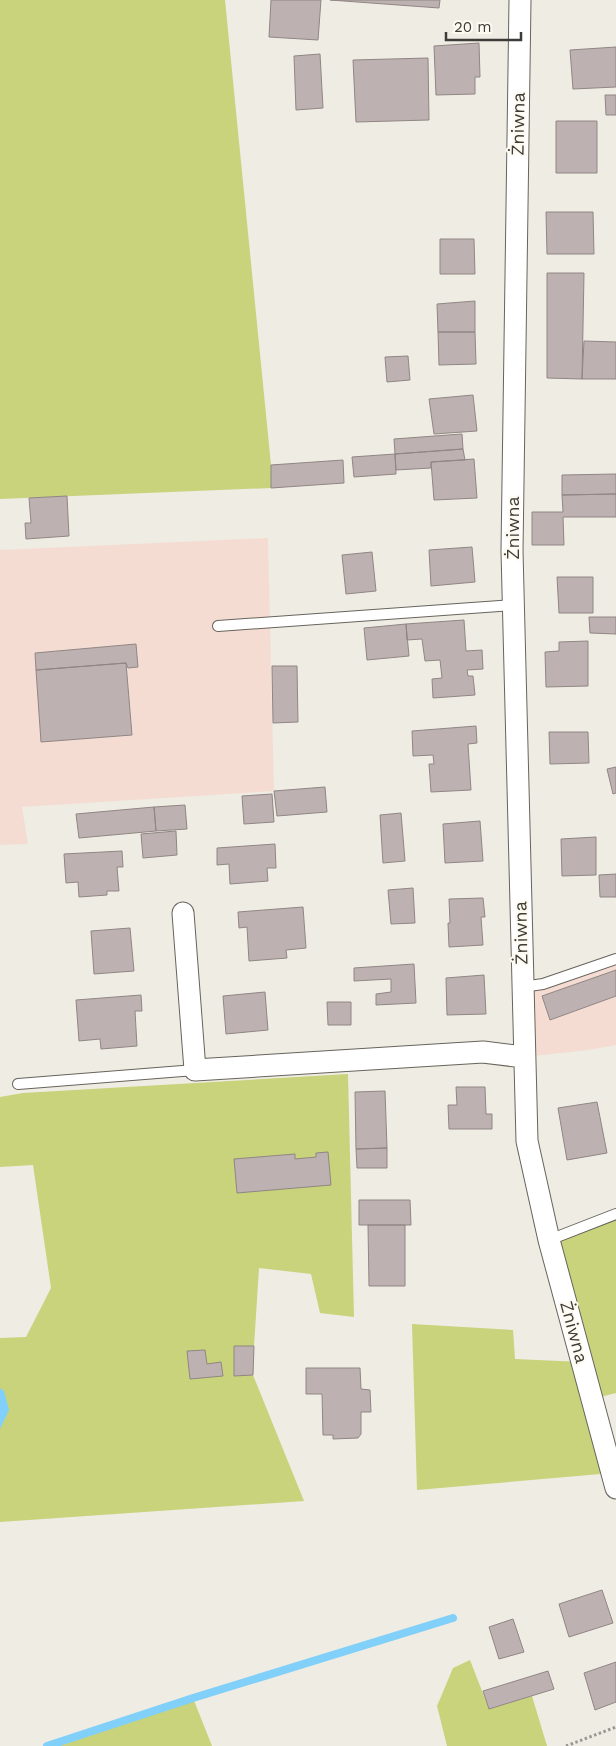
<svg xmlns="http://www.w3.org/2000/svg" width="616" height="1746" font-family="'Work Sans',sans-serif">
  <style>
    .industrial { fill: #f5dcd3 }
    .green { fill: #c8d37b }
    .water { fill: #81d0f9 }
    .lines { fill: none; stroke-linecap: round; stroke-linejoin: round }
    .stream { stroke: #81d0f9; stroke-width: 8 }
    .building { fill: #bdb2b1; stroke: #908684 }
    .service-casing { stroke: #67645c; stroke-width: 12 }
    .minor-casing { stroke: #67645c; stroke-width: 23 }
    .path { stroke: #999790; stroke-width: 3; stroke-dasharray: 2.5 2.5; stroke-linecap: butt }
    .service { stroke: #fff; stroke-width: 10 }
    .minor { stroke: #fff; stroke-width: 21 }
    .labels { text-anchor: middle; stroke-width: 4; stroke-linejoin: round; paint-order: stroke }
    .street-label { font-size: 18px; fill: #3d3c38; stroke: #fdfaf0 }
  </style>
  <rect width="100%" height="100%" fill="#efece3"/>
  <!-- industrial -->
  <path class="industrial" d="M268 538 274 791 22 807 28 844 0 845V550Z
    M616 954V1045L589 1050 524 1057 522 987Z"/>
  <!-- green -->
  <path class="green" d="M0 0H225L271 465V488L0 499Z
    M348 1074 354 1317 320 1313 311 1274 259 1268 254 1346 253 1375 304 1501 0 1522V1338L26 1337 51 1288 33 1165 0 1167V1097L23 1093Z
    M616 1214V1393L592 1399 612 1473 417 1490 412 1324 513 1330 515 1359 582 1362 549 1240Z
    M470 1660 489 1709 532 1696 547 1746H447L437 1706 453 1668Z
    M193 1698 212 1746H47Z"/>
  <!-- water -->
  <path class="water" d="M0 1388 4 1391 9 1410 0 1429Z"/>
  <g class="lines">
    <!-- stream -->
    <path class="stream" d="M47 1746 193 1698 453 1618"/>
  </g>
  <!-- building -->
  <path class="building" d="M271 0H321L318 40 269 37Z
    M330 0H440L439 8Z
    M479 43 480 77H475V94L436 95 434 46Z
    M616 47V87L573 89 570 50Z
    M320 54 323 108 296 110 294 56Z
    M428 58 429 120 356 122 353 60Z
    M605 95H616V115H606Z
    M556 121H597V173H556Z
    M546 212H593L594 254H547Z
    M440 239H474L475 274H440Z
    M547 273H584L582 379 547 378Z
    M475 301V332H438L437 304Z
    M438 332H475L476 364 439 365Z
    M584 341 616 342V379H582Z
    M408 356 410 380 387 382 385 357Z
    M473 395 477 431 434 434 429 399Z
    M462 434 463 449 395 454 394 439Z
    M463 449 465 460 431 462V468L396 470 395 454Z
    M395 454 396 474 354 477 352 457Z
    M474 459 477 498 434 500 431 462Z
    M343 460 344 483 271 488V465Z
    M616 474V494L562 495V475Z
    M616 494V517H563L564 545H532V512H563L562 495Z
    M67 496 69 536 26 539 25 523H31L29 498Z
    M472 547 475 582 431 586 429 550Z
    M372 552 376 591 346 594 342 555Z
    M557 577H593V613H559Z
    M589 617H616V634L590 633Z
    M464 620 466 651 482 650 483 669 467 670 468 676H473L475 695 433 698 432 679 442 678 440 660 425 661 422 639 407 640 406 624Z
    M406 624 409 656 367 660 364 628Z
    M588 641V686L546 687 545 652 559 651V642Z
    M136 644 138 667 128 668 126 663 36 670 35 653Z
    M126 663 132 735 41 742 36 670Z
    M272 666H297L298 722 273 723Z
    M476 726 477 743 468 744 471 790 431 792 429 764H434L433 755 413 756 412 731Z
    M549 732H588L589 763 550 764Z
    M616 767V793L613 794 607 769Z
    M325 787 327 812 277 816 274 791Z
    M272 794 274 822 244 824 242 796Z
    M185 805 187 829 156 831 154 807Z
    M154 807 156 831 79 838 76 814Z
    M401 813 405 861 383 863 380 815Z
    M480 821 483 861 445 863 443 824Z
    M176 831 177 855 143 858 141 834Z
    M596 837V875L562 876 561 839Z
    M275 844 276 868H267L268 881 230 884 229 864 217 865V848Z
    M122 851 123 867H117L119 891H107V895L79 897 78 882 66 883 64 854Z
    M616 874V897H600L599 875Z
    M413 888 415 923 391 924 388 890Z
    M483 898 485 917H481L483 945 449 947 448 923H450L449 899Z
    M303 907 306 948 286 950 287 958 249 961 247 927 239 928 238 912Z
    M130 928 134 971 94 974 91 931Z
    M414 964 416 1003 376 1005V994L391 992V979L354 981V968Z
    M616 970V996L550 1020 542 996Z
    M484 975 486 1014 447 1015 446 978Z
    M265 992 268 1030 226 1034 223 996Z
    M141 995 142 1011H135L137 1046 101 1049 100 1039 79 1041 76 1000Z
    M327 1002H351V1025H328Z
    M456 1087H485L486 1114H492V1129H449L448 1105H457Z
    M385 1091 387 1148 356 1149 355 1092Z
    M597 1102 607 1153 567 1160 558 1108Z
    M387 1148V1168H357L356 1149Z
    M328 1152 331 1185 237 1193 234 1159 295 1154V1159L316 1157V1153Z
    M359 1200H410L411 1225H359Z
    M368 1225H405V1286H369Z
    M234 1346H254L253 1375 234 1376Z
    M205 1350 207 1364 221 1362 223 1376 190 1379 187 1351Z
    M306 1368H360L361 1389 370 1390 371 1412H361V1434L358 1438 333 1439V1435H323L322 1394H306Z
    M602 1590 613 1623 569 1637 559 1604Z
    M513 1619 524 1652 499 1659 489 1627Z
    M616 1662V1702L595 1710 584 1673Z
    M548 1671 554 1689 489 1709 483 1691Z"/>
  <g class="lines">
    <defs>
      <path id="service" d="M218 626 513 605
        M522 987 543 984 616 959
        M18 1084 195 1070
        M549 1240 616 1214"/>
      <path id="minor" d="M520 0 512 551 527 1141 549 1240 616 1488
        M183 913 195 1070 483 1052 524 1057"/>
    </defs>
    <!-- service casing -->
    <use href="#service" class="service-casing"/>
    <!-- minor casing -->
    <use href="#minor" class="minor-casing"/>
    <!-- path -->
    <path class="path" d="M566 1746 616 1727"/>
    <!-- service -->
    <use href="#service" class="service"/>
    <!-- minor -->
    <use href="#minor" class="minor"/>
  </g>
  <g class="labels">
    <!-- street labels -->
    <g class="street-label">
      <text transform="translate(518 124) rotate(-89)" y="6">Żniwna</text>
      <text transform="translate(513 528) rotate(-90)" y="6">Żniwna</text>
      <text transform="translate(521 933) rotate(-91)" y="6">Żniwna</text>
      <text transform="translate(574 1332) rotate(75)" y="6">Żniwna</text>
    </g>
  </g>
  <!-- scale -->
  <path d="M446 32v8h75v-8" fill="none" stroke="#3d3c38" stroke-width="2.5"/>
  <text x="454" y="32" font-size="15" fill="#3d3c38" stroke="#fdfaf0" stroke-width="4" paint-order="stroke">20 m</text>
</svg>
